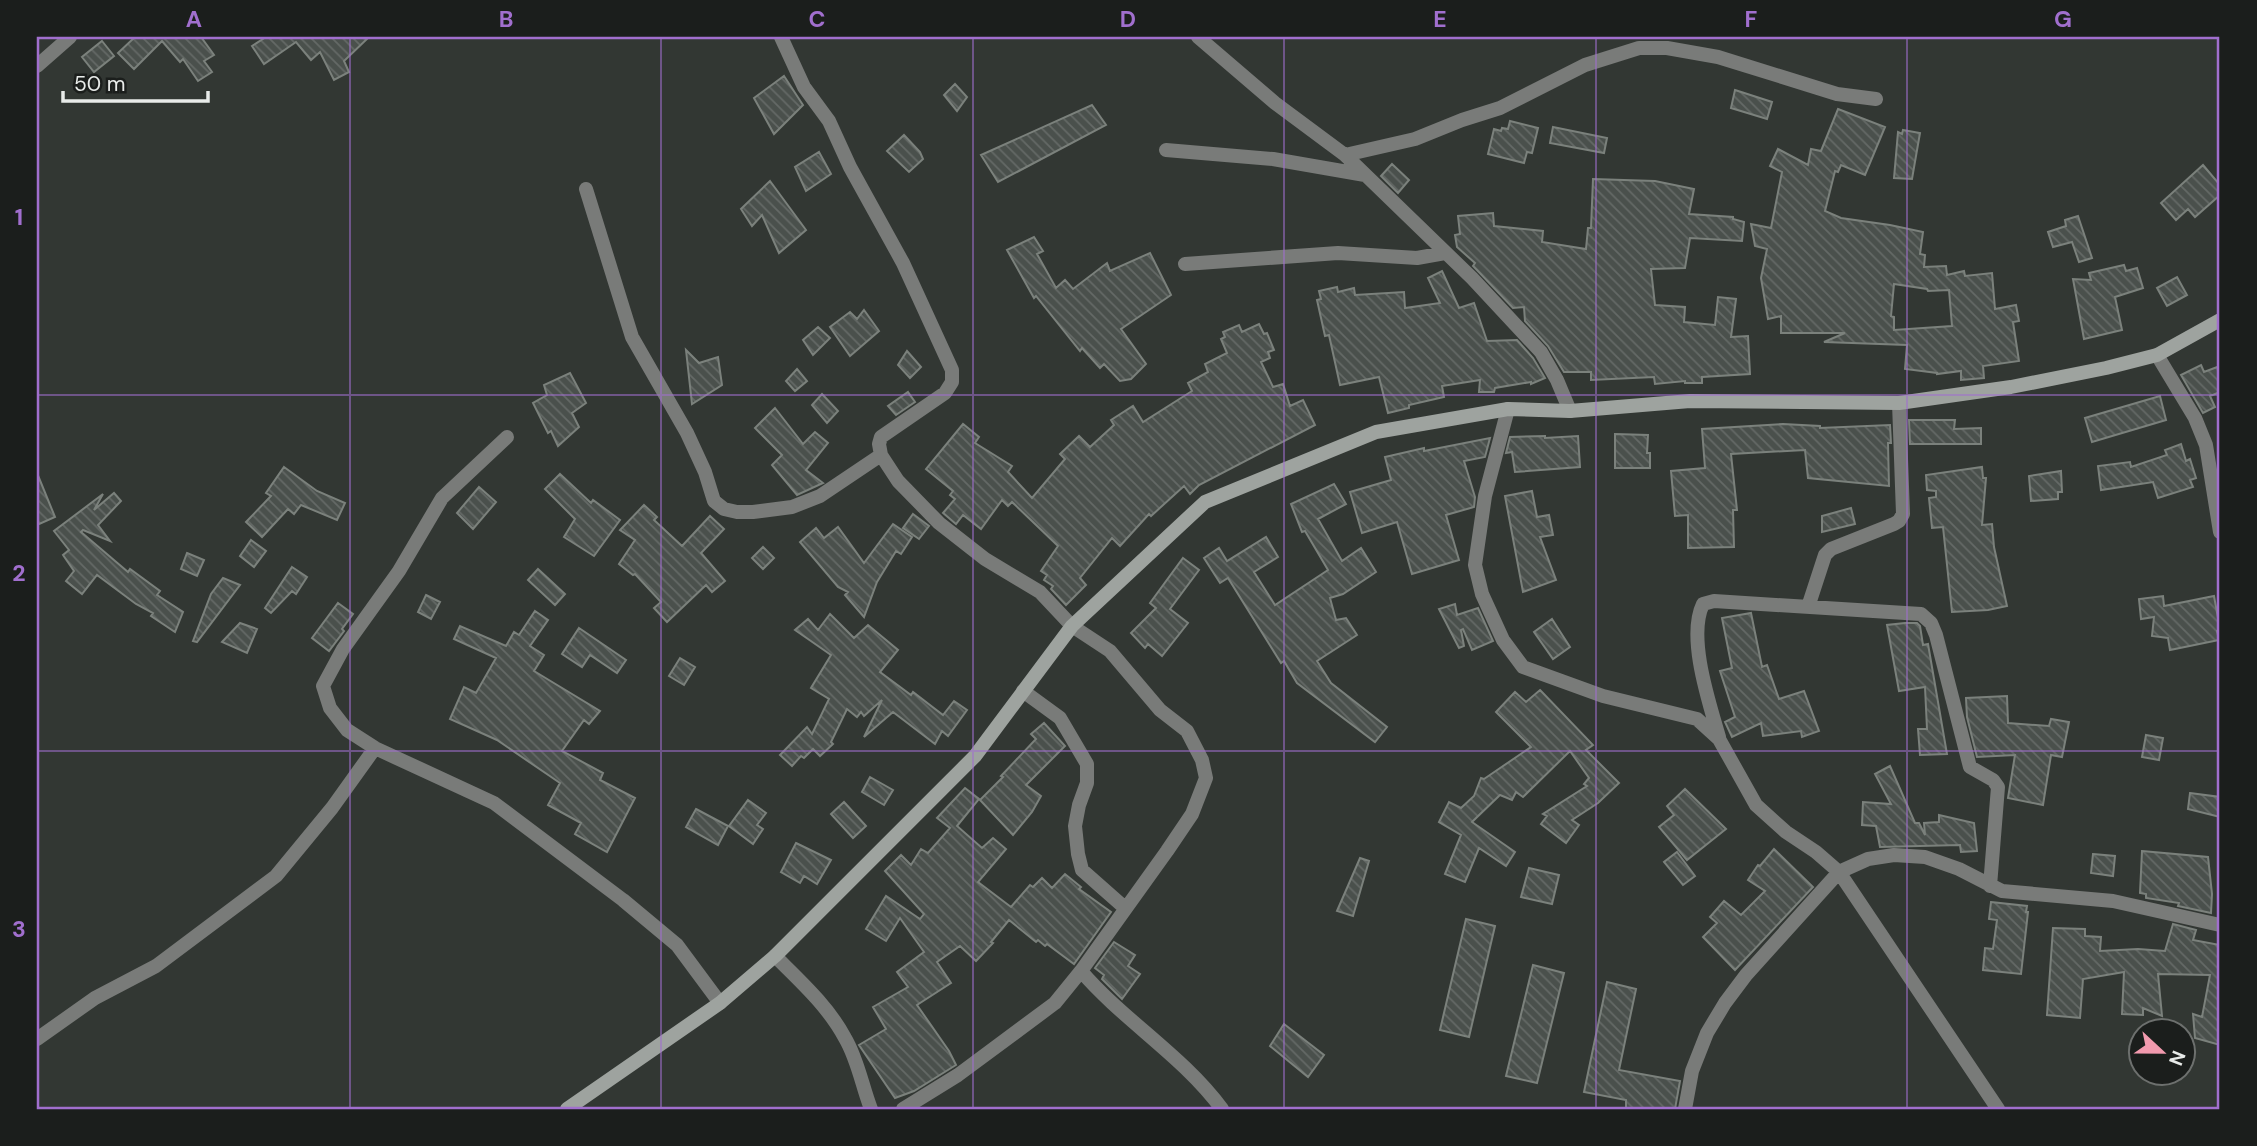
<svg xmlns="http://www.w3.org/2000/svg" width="2257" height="1146" font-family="'DM Sans',sans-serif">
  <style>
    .building { fill: url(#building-back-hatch); stroke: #7b817c; stroke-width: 2; fill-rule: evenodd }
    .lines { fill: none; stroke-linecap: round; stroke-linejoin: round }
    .street { stroke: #797b79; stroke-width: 14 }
    .secondary { stroke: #9ea39f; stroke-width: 14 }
    .grid { fill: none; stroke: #a16fce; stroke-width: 2; stroke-opacity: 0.55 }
    .neatline { fill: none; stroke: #a16fce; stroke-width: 2.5 }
    .grid-label { font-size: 23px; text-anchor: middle; font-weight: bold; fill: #a16fce }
  </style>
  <defs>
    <pattern id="building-back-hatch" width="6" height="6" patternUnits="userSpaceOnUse" patternTransform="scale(1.75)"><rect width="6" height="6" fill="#4a504c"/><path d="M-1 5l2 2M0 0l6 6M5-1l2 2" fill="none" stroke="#646966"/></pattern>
  </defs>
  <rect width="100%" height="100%" fill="#323733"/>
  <!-- building -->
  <path class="building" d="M135 37H201L214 55 204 61 212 72 198 81 183 59 180 62 162 41 134 69 118 53Z
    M266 37H369L344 61 349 72 334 80 320 52 311 60 296 42 264 64 252 46Z
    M102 41 114 56 94 72 82 57Z
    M784 76 803 105 774 134 754 98Z
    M955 84 967 97 957 111 944 95Z
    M1735 90 1772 102 1767 119 1731 108Z
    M1092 105 1106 125 998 182 981 155Z
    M1838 109 1885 127 1865 175 1841 165 1838 172 1835 171 1825 211 1841 218 1890 225 1923 232 1920 254 1925 255 1924 267 1946 266 1947 275 1964 271 1965 276 1992 273 1995 309 2016 305 2019 321 2013 322 2019 361 1983 366 1984 378 1961 380V371L1937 374V373L1905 369 1907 345 1824 342 1845 333H1781V316L1768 319 1761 278 1767 249 1755 246 1751 224 1771 228 1782 172 1770 166 1778 149 1808 165 1811 149 1821 151ZM1894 284 1927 289 1928 291 1949 290 1952 326 1894 330V317L1891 316Z
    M1510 121 1538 128 1532 153 1527 152 1524 163 1488 154 1494 129 1501 131 1502 128 1508 129Z
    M1553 127 1607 138 1604 153 1550 143Z
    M1903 130 1920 133 1912 179 1894 178 1898 132 1902 134Z
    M904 135 920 152 923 159 909 172 887 151Z
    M819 152 831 174 806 191 795 167Z
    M1392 164 1409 180 1398 193 1381 176Z
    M2203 165 2220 185V195L2195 217 2188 209 2176 220 2161 203Z
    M1593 179 1655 181 1694 189 1689 214 1733 217V219L1744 222 1742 241 1690 238 1685 268 1651 269 1655 305 1685 307 1684 322 1715 325 1718 297 1736 299 1731 337 1748 336 1750 374 1702 377V383H1685V381L1655 384 1654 377 1591 380V372H1564L1548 346 1525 321 1524 307 1513 308 1473 266 1475 263 1457 247 1455 235 1460 234 1458 216 1493 213 1494 226 1543 231 1542 242 1586 249 1588 228H1591Z
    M770 181 806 230 779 253 762 215 752 226 741 209Z
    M2078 216 2092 258 2079 262 2072 242 2053 247 2048 232 2066 226 2065 220Z
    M1034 237 1043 251 1037 254 1056 288 1065 280 1073 289 1107 263 1110 271 1150 253 1171 295 1121 329 1146 364 1131 379 1120 381 1104 364 1100 368 1082 348 1080 351 1036 296 1034 298 1007 250Z
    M2124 265 2126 271 2137 268 2143 288 2115 297 2122 330 2084 339 2073 279 2091 280 2089 273Z
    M1442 271 1459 308 1474 303 1487 341 1517 340 1533 358 1545 378 1531 384V382L1495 388 1494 392H1479L1480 380 1442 386 1444 397 1409 405V408L1388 413 1379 377 1340 385 1329 335 1325 336 1317 300 1321 299 1319 291 1337 287 1338 292 1354 288 1355 295 1404 292 1405 308 1440 303 1428 278Z
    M2177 277 2187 295 2167 306 2157 288Z
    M864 310 879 331 850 356 830 327 850 312 857 319Z
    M1259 324 1264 334 1267 333 1274 350 1268 352 1270 358 1261 362 1273 387 1283 384 1290 406 1303 400 1315 425 1199 485 1190 494 1184 486 1151 516 1149 514 1120 546 1112 538 1080 578 1086 585 1066 605 1051 589 1053 586 1044 580 1047 575 1041 571 1058 546 1012 502 1008 506 1002 500 981 529 963 515 956 524 943 513 955 499 950 495 953 491 926 469 963 424 979 437 975 443 1012 466 1008 472 1032 498 1065 459 1060 454 1079 436 1090 447 1114 425 1111 420 1133 406 1143 422 1192 391 1188 383 1208 372 1205 364 1227 353 1221 339 1225 337 1223 332 1239 325 1242 332Z
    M818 327 830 338 813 355 803 340Z
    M686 350 699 363 718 357 722 385 692 404Z
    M907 351 921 367 910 378 898 365Z
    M2201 365 2204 372 2220 366V392L2210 396 2215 407 2203 413 2181 375Z
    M797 369 807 381 795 391 786 381Z
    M570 373 586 403 572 413 579 427 558 446 551 431 548 433 533 403 547 395 544 385Z
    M908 392 915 402 896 415 888 406Z
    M822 394 838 411 827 423 812 405Z
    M2160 396 2166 420 2092 442 2085 418Z
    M775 408 803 444 815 432 828 443 806 470 823 483 797 495 772 465 782 455 755 428Z
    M1909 420H1955L1954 429 1981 428V444H1910Z
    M1783 424 1820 426V428L1890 425 1891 443H1888L1889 486 1808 478 1805 450 1731 454 1737 510H1733L1734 547 1688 548V515L1675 516 1671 471 1705 468 1702 429Z
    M1615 434 1648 435 1647 453H1650V468H1615Z
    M1545 436V438L1578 436 1580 467 1515 472 1512 452 1506 453 1510 437Z
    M1490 438 1485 457 1464 461 1475 497 1474 507 1446 515 1459 560 1412 574 1397 522 1362 533 1350 492 1391 480 1385 457 1424 448V451Z
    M2181 444 2186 461 2190 459 2196 478 2190 480 2193 487 2158 498 2153 482 2101 490 2098 466 2130 462 2131 467 2167 455 2165 450Z
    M284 467 317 491 345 503 337 520 301 505 294 514 288 509 262 537 246 522 271 496 266 493Z
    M1982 467 1983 478H1986L1982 525 1992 524 1994 547 2007 606 1988 610 1952 612 1943 527 1932 528 1929 498 1936 497V491L1927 490 1926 475Z
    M2061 471 2062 492H2058V499L2031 501 2029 476Z
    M37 473 55 517 37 525Z
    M560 474 591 503 593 500 620 520 594 556 564 537 575 519 545 489Z
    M1334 484 1346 504 1318 519 1342 561 1361 548 1376 572 1343 594 1330 598 1336 620 1346 618 1357 635 1317 661 1331 683 1387 727 1375 742 1297 683 1284 661 1281 663 1228 578 1220 583 1204 558 1219 548 1227 561 1266 537 1278 557 1254 572 1275 605 1328 570 1305 531 1302 532 1291 504Z
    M479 487 496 502 473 529 457 513Z
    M1532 491 1537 517 1549 515 1553 535 1540 537 1556 580 1523 592 1505 496Z
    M114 493 121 501 98 525 110 541 83 530 81 532 128 572 130 569 160 591 157 595 183 612 175 632 151 616 153 613 136 604 97 575 82 594 66 581 74 571 63 555 69 550 54 531 103 494 94 510Z
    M644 505 657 517 654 520 682 546 710 516 724 529 701 553 725 581 712 592 706 585 667 622 654 608 661 602 635 574 633 575 619 564 635 540 620 530Z
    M1851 508 1855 524 1822 532V516Z
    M913 514 929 526 919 539 903 528Z
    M893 524 912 537 901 554 896 551 877 582 864 617 845 595 848 592 838 587 800 542 816 528 824 538 838 527 864 563Z
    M251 540 266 551 254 567 240 556Z
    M763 547 774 558 763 569 752 558Z
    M187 553 204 560 197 576 181 569Z
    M1183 558 1199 570 1170 609 1188 623 1162 656 1148 644 1145 648 1131 633 1156 608 1150 603Z
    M292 567 307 577 296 594 292 591 271 613 265 608Z
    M538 569 565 594 555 605 528 580Z
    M223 578 240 585 197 642 193 641 211 594Z
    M426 595 440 602 431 619 418 612Z
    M2163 596 2164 606 2214 596 2220 629 2217 631 2219 640 2170 650 2168 638 2152 636 2154 617 2141 619 2139 599Z
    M338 603 353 614 342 629 344 631 329 651 312 638Z
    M1455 604 1457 615 1478 608 1493 641 1472 650 1463 629 1461 630 1464 646 1459 648 1439 609Z
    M535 611 548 620 530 646 544 655 534 671 600 711 589 724 584 720 562 751 603 773 600 780 635 798 607 852 575 834 581 823 548 805 560 783 497 740 450 719 464 687 476 693 496 658 454 639 460 626 506 646 514 632 519 635Z
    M1751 613 1762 667 1767 665 1779 699 1804 691 1819 731 1802 737 1801 731 1763 736 1761 723 1732 737 1725 722 1735 717 1720 671 1732 668 1722 618Z
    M830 614 854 638 868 625 898 650 880 672 911 695 913 692 943 715 954 701 967 710 948 736 942 731 935 744 893 712 864 737 882 700 864 716 861 712 857 717 847 709 831 742 833 744 820 756 813 749 804 758 801 756 792 766 780 755 807 727 812 734 829 699 811 688 831 655 795 630 808 619 818 630Z
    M1552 619 1570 647 1553 659 1534 632Z
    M240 623 257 629 247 653 222 642Z
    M1905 623H1917L1920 626 1923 645 1928 644 1947 754 1920 755 1918 729H1927L1925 687 1899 691 1887 625Z
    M579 628 626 660 617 673 590 655 582 667 562 654Z
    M680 658 695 667 684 685 669 676Z
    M1540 690 1593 745 1586 750 1619 783 1598 803 1572 820 1579 825 1566 843 1541 824 1547 816 1543 814 1587 786 1584 784 1589 778 1570 751 1523 797 1516 792 1512 800 1500 795 1472 822 1515 852 1506 866 1479 848 1465 882 1445 874 1461 835 1439 822 1449 802 1461 808 1474 796 1481 778 1484 779 1531 747 1496 712 1515 692 1526 702Z
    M2007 696 2008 723 2049 726 2051 719 2069 722 2062 757 2051 755 2043 805 2008 798 2015 755 1977 757 1967 717 1966 698Z
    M1044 723 1065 746 1026 785 1041 796 1032 812 1013 835 980 800 1003 777 1001 776 1036 739 1031 734Z
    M2146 735 2163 738 2159 760 2142 757Z
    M1890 766 1915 823H1919L1925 835 1924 823 1939 822V815L1974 823 1977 851 1961 852 1960 845 1880 847 1876 826 1862 825 1863 802 1891 804 1875 774Z
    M870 777 893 790 884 805 862 792Z
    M965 788 979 799 957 826 982 848 993 838 1006 849 978 882 1011 907 1030 885 1033 887 1042 878 1052 888 1065 874 1081 887 1079 889 1111 912 1074 964 1047 944 1045 946 1038 940 1036 942 1009 920 991 942 993 943 976 961 960 946 937 962 951 983 917 1005 949 1051 956 1065 914 1091 895 1098 859 1045 886 1029 873 1007 908 987 897 972 924 952 900 918 886 941 866 929 886 896 920 919 924 914 885 871 901 855 911 865 921 849 928 853 950 828 937 818Z
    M1685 789 1726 829 1687 860 1659 827 1674 815 1667 806Z
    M2190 793 2220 797V817L2188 809Z
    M748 800 766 813 757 825 763 829 753 844 729 826Z
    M844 802 866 826 853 838 831 814Z
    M696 809 728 826 718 845 686 827Z
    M796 843 831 860 817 884 804 876 800 883 781 872Z
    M1774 849 1813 887 1735 970 1703 937 1717 923 1710 917 1724 901 1741 915 1765 891 1748 880 1758 865 1760 866Z
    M2142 851 2208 857 2212 894 2211 913 2178 906 2179 903 2146 898V894L2140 893Z
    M1677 852 1695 876 1683 885 1664 862Z
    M2093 854 2115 856 2113 876 2091 873Z
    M1360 858 1369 861 1353 916 1337 911Z
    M1529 868 1559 875 1552 904 1521 897Z
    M1991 902 2027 906 2026 912H2028L2021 974 1983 970 1985 948 1993 949 1997 920 1989 919Z
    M1466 919 1495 926 1469 1037 1440 1030Z
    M2173 924 2196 930 2193 940 2220 945V1045L2195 1038 2193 1014 2202 1017 2210 975 2158 974 2162 1016 2143 1008V1015L2122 1014 2124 972 2083 979 2080 1018 2047 1015 2053 928 2085 929V936L2101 937 2100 951 2138 949 2165 951Z
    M1114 942 1135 955 1128 966 1140 974 1122 999 1102 979 1104 975 1095 968Z
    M1533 965 1564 973 1537 1083 1506 1076Z
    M1607 982 1636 989 1619 1070 1680 1081 1675 1109H1626V1100L1584 1092Z
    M1284 1024 1324 1055 1308 1077 1270 1046Z"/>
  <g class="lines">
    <!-- street -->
    <path class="street" d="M781 37 804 87 829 121 850 167 903 263 952 370V382L945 393 881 437 879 444 881 455 898 481 939 523 985 559 1040 592 1072 626 1110 651 1160 710 1187 731 1202 760 1206 778 1192 814 1167 851 1081 971 1055 1003 958 1075 903 1109
      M1198 37 1275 103 1345 155 1472 278 1541 352 1557 380 1570 411
      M37 66 70 37
      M1166 150 1273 159 1365 175
      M1345 155 1415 139 1462 120 1500 108 1585 65 1639 48H1667L1718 57 1837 94 1876 99
      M586 189 632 337 687 433 705 472 714 501 724 509 737 512H753L792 507 820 496 881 455
      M1185 264 1338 253 1417 258 1445 253
      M2157 355 2195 418 2206 445 2220 532
      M1508 409 1485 496 1475 565 1482 594 1503 640 1523 667 1603 696 1697 719 1719 739 1756 805 1786 832 1816 852 1839 872 1998 1109
      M507 437 442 498 399 571 343 649 323 686 330 708 347 730 375 748 494 803 623 900 677 945 720 1003
      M1808 607 1825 555 1831 549 1894 524 1899 521 1903 514 1899 403
      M1023 691 1060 718 1087 764V783L1079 805 1075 826 1078 854 1082 870 1125 908
      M1719 737C1709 702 1687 637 1703 604L1714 601 1921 614 1931 623 1936 635 1970 767 1993 780 1998 787 1990 886
      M775 956C800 981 828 1006 845 1038 858 1060 862 1086 871 1109
      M1081 971C1124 1021 1183 1056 1222 1109
      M37 1039 95 998 156 966 276 876 332 808 375 748
      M1685 1109 1692 1071 1707 1033 1725 1003 1746 975 1839 872 1868 859 1894 855 1925 857 1959 869 2002 891 2113 901 2220 925"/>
    <!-- secondary -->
    <path class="secondary" d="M567 1109 720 1003 775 956 975 756 1072 626 1205 502 1376 432 1508 409 1570 411 1690 401 1899 403 2011 387 2106 368 2157 355 2220 320"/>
  </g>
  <!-- grid -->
  <path class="grid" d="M350 37V1109M661 37V1109M973 37V1109M1284 37V1109M1596 37V1109M1907 37V1109M37 395H2220M37 751H2220"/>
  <!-- border -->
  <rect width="2257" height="1146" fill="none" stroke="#1b1e1c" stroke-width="77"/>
  <!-- north arrow -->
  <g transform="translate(2162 1052) rotate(112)"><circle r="33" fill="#1b1e1c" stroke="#6d706e" stroke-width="2"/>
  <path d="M0-5L12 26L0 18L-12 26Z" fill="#f29aae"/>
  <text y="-10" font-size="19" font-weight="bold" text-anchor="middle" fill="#e8ebe9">N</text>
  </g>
  <!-- scale -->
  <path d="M63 91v10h145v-10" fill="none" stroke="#e8ebe9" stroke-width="3.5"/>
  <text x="74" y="91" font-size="21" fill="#e8ebe9" stroke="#1b1e1c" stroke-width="5" paint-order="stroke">50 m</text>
  <rect x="38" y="38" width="2180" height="1070" class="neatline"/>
  <g class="grid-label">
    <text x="194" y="27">A</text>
    <text x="506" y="27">B</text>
    <text x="817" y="27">C</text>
    <text x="1128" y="27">D</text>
    <text x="1440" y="27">E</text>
    <text x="1751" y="27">F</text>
    <text x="2063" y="27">G</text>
    <text x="19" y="225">1</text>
    <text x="19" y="581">2</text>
    <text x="19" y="937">3</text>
  </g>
</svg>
